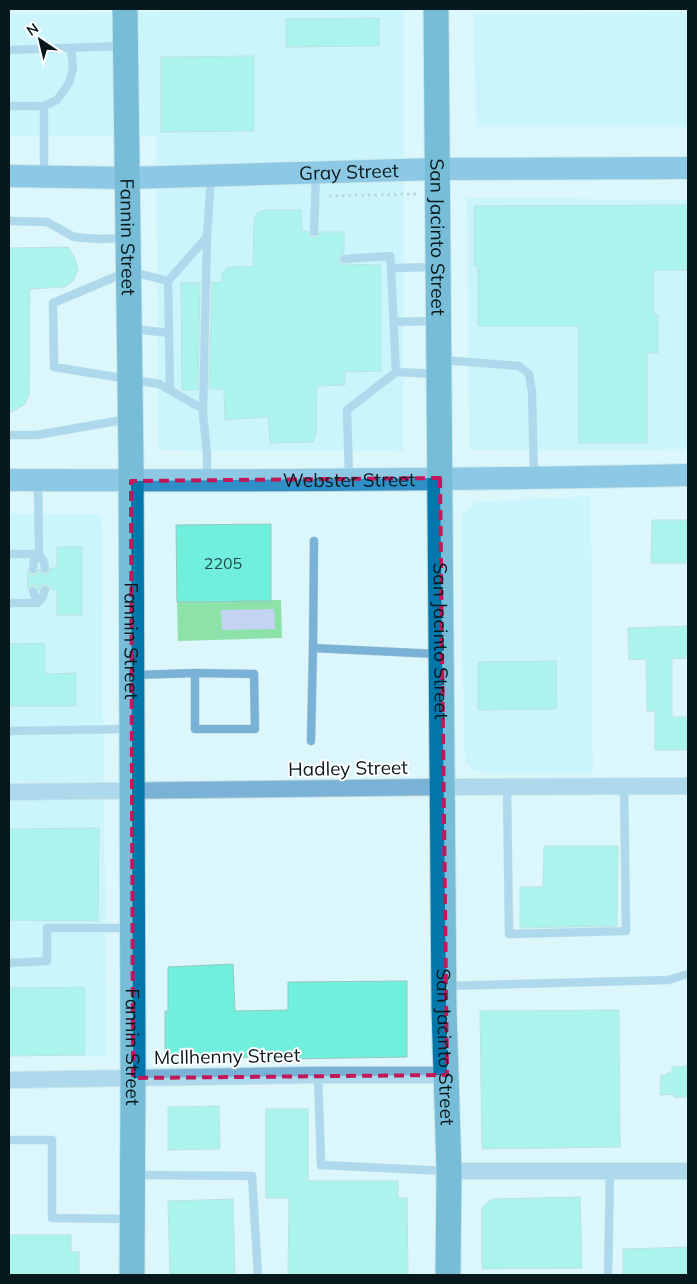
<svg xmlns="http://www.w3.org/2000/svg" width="697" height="1284" font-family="Mulish,sans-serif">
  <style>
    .built { fill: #b9f2fd }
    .green { fill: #8ce2a9 }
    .water { fill: #c5d3f3 }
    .building { fill: #70efdc; stroke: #99c6be }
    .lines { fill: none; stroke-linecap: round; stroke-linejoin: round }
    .lane-casing { stroke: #b9d3d8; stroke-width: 9 }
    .street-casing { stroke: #b9d3d8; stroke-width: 18 }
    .secondary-casing { stroke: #b9d3d8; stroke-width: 24 }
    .primary-casing { stroke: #b9d3d8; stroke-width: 27 }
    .path { stroke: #96afb4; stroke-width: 3; stroke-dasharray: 2.5 4; stroke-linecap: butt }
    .lane { stroke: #79b1d7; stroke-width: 8 }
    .street { stroke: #79b1d7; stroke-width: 16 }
    .secondary { stroke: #2f90c7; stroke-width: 22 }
    .primary { stroke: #0177ac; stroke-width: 25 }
    .marked { fill: none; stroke: #c2185b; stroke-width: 4; stroke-dasharray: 10 6; stroke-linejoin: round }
    .labels { text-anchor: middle; stroke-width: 4; stroke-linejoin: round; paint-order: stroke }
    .number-label { font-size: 16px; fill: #214e4c }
    .street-label { font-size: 19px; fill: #07191c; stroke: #fff }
  </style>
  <rect width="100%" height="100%" fill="#dbf7fc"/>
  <!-- built -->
  <path class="built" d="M404 9 403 451 158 450 156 136H9V14Z
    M688 12V127H476L474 14Z
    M467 198 688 200V449L469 450Z
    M591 496 593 773H486L472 770 466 762 464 751 461 523 463 515 469 508 477 502Z
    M9 513 101 514 107 1056H9Z"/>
  <!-- green -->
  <path class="green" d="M281 600 282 638 178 641 177 602Z"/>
  <!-- water -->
  <path class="water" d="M274 609 275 629 222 630 221 610Z"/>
  <!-- building -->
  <path class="building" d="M379 18V46L286 47V19Z
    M254 56V131L161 132V57Z
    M688 205V270H653L654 315H658V353H647V443H579V326H478V266H474V206Z
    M266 210H301L302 231 308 232 309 235 313 238 317 237 320 232H344V253L341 255 338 259 339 262 342 264 381 265V371L345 372V385L317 386 316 433 313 442 270 443 268 417 225 420 224 389H209L212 282H222V273L228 267 253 266 254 219 257 213Z
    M68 247 74 256 78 270 73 281 65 287 30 289 29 396 24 405 9 413V248Z
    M181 283H200L198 390H182Z
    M652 520H688V563H651Z
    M271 524V601L177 602 176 525Z
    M57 547H82V615H57V590H51L50 587 47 585H42L39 591 37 587 34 585 31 586 28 589 27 570 29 573 33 575 37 573 39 569 41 573 45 575 49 573 51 568H57Z
    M688 626V658L672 659V717H688V750H655V711H647L646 659 629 660 628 628Z
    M45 643V674L76 673V706H9V644Z
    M556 661 557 709 478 710V662Z
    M99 828 98 921 9 920V829Z
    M544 846H618L617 926 520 928V887H543Z
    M233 964 235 1011 288 1010V982L407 981V1057L288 1059V1057L165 1058V1011H168V967Z
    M85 987V1055L9 1056V988Z
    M619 1010 620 1147 482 1149 480 1011Z
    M688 1066V1097H674L673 1094 660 1095 661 1075H666V1073H672V1067Z
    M219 1106 220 1149 168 1150V1107Z
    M266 1109H308V1181H398V1198H407L408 1275H288L289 1198H266Z
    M580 1197 582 1268 482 1269V1207L492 1199Z
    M233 1199 235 1275H170L168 1201Z
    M9 1235H71V1252H79V1275H9Z
    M688 1247V1275H623V1249Z"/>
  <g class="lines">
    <defs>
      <path id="lane" d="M9 50 122 46
        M9 106H44L57 100 69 83 73 68 71 48
        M44 106V174
        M9 221 47 222 74 237 99 239 125 238
        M314 232 316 175
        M344 259 390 256 391 268
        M168 281 207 237
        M394 322 434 321
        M134 329 169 333 170 390
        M169 333 168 281 129 271 53 303 54 367 159 384 203 409
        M443 360 519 366 529 374 532 392 534 476
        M396 372 437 374
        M9 435H37L128 419
        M349 477 347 410 396 372 391 268 436 267
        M207 479V454L203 414 207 237 211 178
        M314 541 313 648 437 654
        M9 554H39L38 482
        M33 569 34 560 39 554 44 562 45 569
        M33 591 37 603 42 598 45 590
        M9 603H37
        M136 675 195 673 254 674 255 729H195V673
        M9 731 129 729
        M311 741 313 648
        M507 787 509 934 626 931 624 786
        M9 963 47 961V928H129
        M446 986 668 980 688 974
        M318 1075 321 1165 447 1171
        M9 1140H52V1218L130 1219
        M137 1175 252 1176 258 1275
        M608 1275 610 1171"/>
      <path id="street" d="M9 792 443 787 688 786
        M9 1080 318 1075H447
        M449 1171H688"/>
      <g id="secondary">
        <path id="s1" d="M9 176 128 178 437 169 688 168"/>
        <path id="s2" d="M9 480C235 481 462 480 688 475"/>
      </g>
      <g id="primary">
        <path id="s3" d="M125 9 131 460 133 1078 132 1275"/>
        <path id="s4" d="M436 9 444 1008 449 1171 448 1275"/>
      </g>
    </defs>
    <!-- lane casing -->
    <use href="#lane" class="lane-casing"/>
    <!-- street casing -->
    <use href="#street" class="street-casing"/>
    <!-- secondary casing -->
    <use href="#secondary" class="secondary-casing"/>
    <!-- primary casing -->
    <use href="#primary" class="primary-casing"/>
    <!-- path -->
    <path class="path" d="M329 196 416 194"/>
    <!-- lane -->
    <use href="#lane" class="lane"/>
    <!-- street -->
    <use href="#street" class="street"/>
    <!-- secondary -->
    <use href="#secondary" class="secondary"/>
    <!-- primary -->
    <use href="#primary" class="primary"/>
  </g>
  <!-- marked area -->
  <path d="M0 0H697V1284H0ZM440 478 447 1075 133 1078 131 481Z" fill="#dbf7fc" fill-opacity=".55" fill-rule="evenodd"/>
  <path class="marked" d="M440 478 447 1075 133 1078 131 481Z"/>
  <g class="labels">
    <!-- number labels -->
    <g class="number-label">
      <text x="223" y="569">2205</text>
    </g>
    <!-- street labels -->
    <g class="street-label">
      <text dy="7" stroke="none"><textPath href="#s1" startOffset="340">Gray Street</textPath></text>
      <text dy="7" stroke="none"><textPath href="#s3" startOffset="228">Fannin Street</textPath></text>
      <text dy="7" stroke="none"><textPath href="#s4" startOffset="228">San Jacinto Street</textPath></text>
      <text dy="7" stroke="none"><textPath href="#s2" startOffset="340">Webster Street</textPath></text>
      <text dy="7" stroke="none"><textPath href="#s3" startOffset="632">Fannin Street</textPath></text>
      <text dy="7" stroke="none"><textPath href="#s4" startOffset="632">San Jacinto Street</textPath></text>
      <text transform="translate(348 768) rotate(-1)" y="7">Hadley Street</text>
      <text dy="7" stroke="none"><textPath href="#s3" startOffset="1038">Fannin Street</textPath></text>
      <text dy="7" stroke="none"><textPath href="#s4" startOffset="1038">San Jacinto Street</textPath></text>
      <text transform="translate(227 1056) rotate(-1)" y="7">McIlhenny Street</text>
    </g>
  </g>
  <!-- border -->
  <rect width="697" height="1284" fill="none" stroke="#07191c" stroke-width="20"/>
  <!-- north arrow -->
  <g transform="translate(40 40) rotate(325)" stroke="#ffffff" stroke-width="4" paint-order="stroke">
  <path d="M0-4L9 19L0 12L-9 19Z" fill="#07191c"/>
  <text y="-8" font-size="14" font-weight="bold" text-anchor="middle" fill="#07191c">N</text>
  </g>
</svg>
